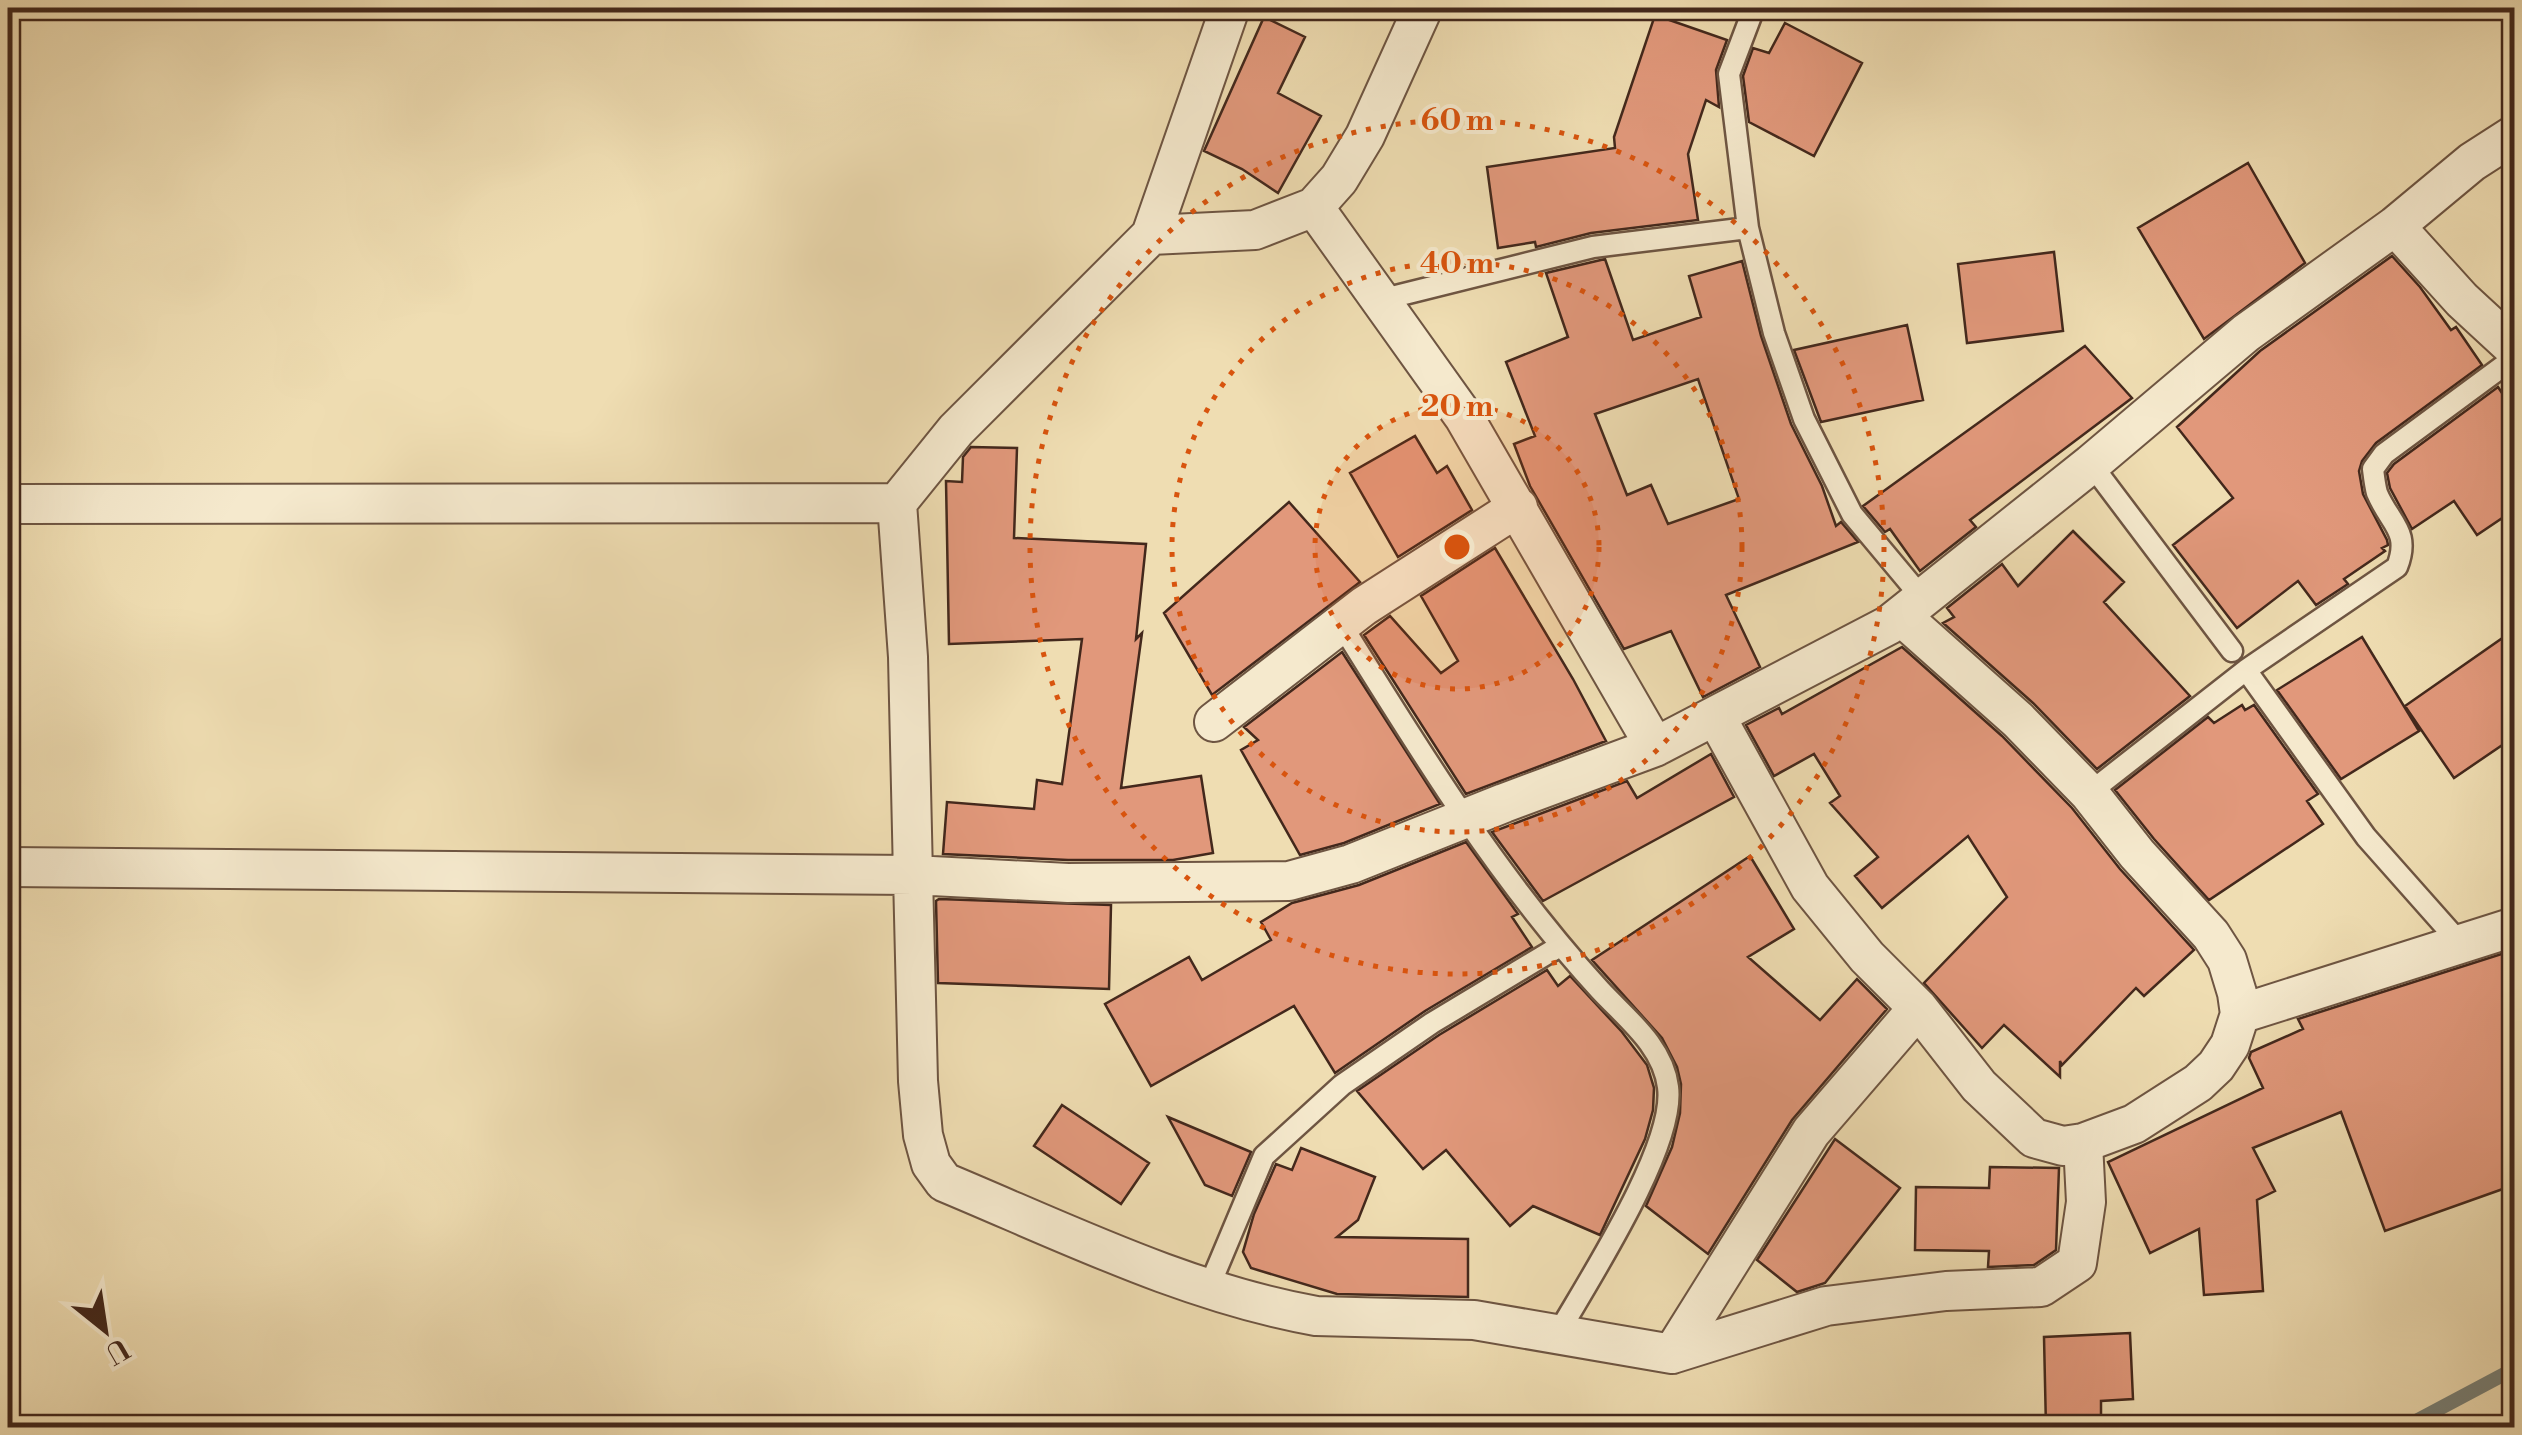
<svg xmlns="http://www.w3.org/2000/svg" width="2522" height="1435" font-family="'Libre Bodoni',serif">
  <style>
    .lines { fill: none; stroke-linecap: round; stroke-linejoin: round }
    .stream { stroke: #788077; stroke-width: 14 }
    .building { fill: #e1987b; stroke: #43281c; stroke-width: 2.5; fill-rule: evenodd }
    .service-casing { stroke: #6e5542; stroke-width: 25 }
    .minor-casing { stroke: #6e5542; stroke-width: 42 }
    .service { stroke: #f5e9cd; stroke-width: 20 }
    .minor { stroke: #f5e9cd; stroke-width: 38 }
    .ring { fill: none; stroke: #d8540e; stroke-width: 5; stroke-dasharray: 5 10 }
    .centre { fill: #d8540e; stroke: #f5e9cd; stroke-width: 5 }
    .ring-label { font-size: 30px; text-anchor: middle; font-weight: bold; fill: #d8540e; stroke: #f5e9cd; stroke-width: 8; stroke-linejoin: round; paint-order: stroke }
  </style>
  <rect width="100%" height="100%" fill="#efddb2"/>
  <filter id="stains"><feTurbulence type="fractalNoise" baseFrequency=".002" numOctaves="4"/><feColorMatrix values="0 0 0 0 .2 0 0 0 0 .09 0 0 0 0 .02 0 0 0 .5 -.17"/></filter>
  <radialGradient id="worn" r=".72"><stop offset=".6" stop-color="#630" stop-opacity="0"/><stop offset="1" stop-color="#630" stop-opacity=".3"/></radialGradient>
  <g class="lines">
    <!-- stream -->
    <path class="stream" d="M2403 1428 2514 1369"/>
  </g>
  <!-- building -->
  <path class="building" d="M1655 15 1727 40 1716 70 1719 107 1706 100 1688 154 1698 220 1591 233 1536 247 1535 242 1498 248 1487 167 1615 148 1614 137Z
    M1264 17 1305 37 1278 93 1321 116 1278 193 1242 169 1204 151Z
    M1785 23 1862 63 1814 156 1749 122 1743 76 1753 48 1769 53Z
    M2248 163 2305 263 2204 339 2138 228Z
    M2054 252 2063 331 1967 343 1958 264Z
    M2392 256 2420 287 2451 330 2456 327 2482 365 2376 443 2362 461 2359 471 2363 494 2387 540 2388 545 2382 548 2385 551 2344 579 2348 584 2316 605 2298 581 2237 628 2173 545 2233 498 2177 427 2260 351Z
    M1605 259 1633 340 1701 317 1689 276 1742 261 1761 336 1791 424 1822 486 1836 526 1841 522 1858 542 1726 595 1760 667 1703 697 1671 631 1624 649 1530 486 1514 444 1535 436 1506 362 1568 337 1546 273ZM1698 379 1739 499 1668 524 1651 485 1627 495 1595 414Z
    M1907 325 1923 400 1821 422 1794 350Z
    M2085 346 2132 398 1970 520 1976 527 1920 571 1890 529 1885 532 1863 506Z
    M2498 387 2514 411V510L2477 535 2454 501 2412 529 2390 488 2387 473 2394 464Z
    M1415 436 1437 473 1447 466 1472 510 1398 557 1350 473Z
    M971 447 1017 448 1014 538 1146 544 1136 639 1142 633 1121 788 1201 776 1213 853 1173 860H1068L943 854 947 802 1034 809 1037 780 1062 784 1082 639 949 644 946 481 962 482 963 457Z
    M1289 502 1360 582 1212 695 1164 613Z
    M2073 531 2124 582 2104 602 2190 696 2097 769 2033 703 1943 623 1954 617 1947 608 2002 564 2018 586Z
    M1495 548 1573 679 1606 741 1466 794 1364 635 1390 616 1441 673 1458 661 1421 596Z
    M2514 630V737L2454 778 2405 706Z
    M2362 637 2419 731 2341 779 2277 690Z
    M1902 647 2002 736 2072 808 2120 869 2194 950 2144 996 2136 988 2062 1065 2060 1061V1077L2004 1025 1982 1048 1924 983 2007 897 1968 836 1882 908 1855 876 1878 857 1830 803 1840 796 1814 754 1774 776 1746 725 1779 708 1782 714Z
    M1342 652 1440 804 1344 843 1300 855 1241 750 1258 740 1244 727Z
    M2242 705 2245 710 2254 705 2318 794 2307 801 2323 824 2209 900 2154 839 2115 790 2208 717 2214 723Z
    M1711 754 1734 797 1543 901 1492 832 1627 781 1637 798Z
    M1466 842 1518 914 1512 917 1532 947 1425 1011 1335 1073 1294 1006 1151 1086 1105 1004 1189 957 1202 980 1271 940 1261 922 1292 903 1359 885Z
    M1750 856 1794 929 1748 957 1820 1020 1857 979 1887 1009 1792 1120 1708 1254 1646 1206 1672 1147 1680 1113 1681 1084 1677 1067 1662 1038 1592 960Z
    M939 899 1111 905 1109 989 938 983 936 901Z
    M2514 950V1185L2385 1231 2341 1112 2253 1148 2275 1191 2257 1200 2263 1291 2204 1295 2199 1229 2150 1253 2108 1162 2263 1088 2249 1058 2251 1052 2303 1029 2298 1019Z
    M1547 970 1558 986 1570 976 1622 1032 1647 1065 1654 1088 1653 1110 1645 1139 1600 1235 1533 1206 1510 1226 1446 1150 1423 1169 1357 1091 1439 1035Z
    M1062 1105 1149 1163 1121 1204 1034 1146Z
    M1168 1117 1251 1152 1232 1196 1205 1185Z
    M1835 1139 1900 1188 1825 1283 1797 1292 1757 1260Z
    M1301 1148 1375 1177 1358 1220 1337 1237 1468 1239V1297L1337 1294 1251 1268 1243 1252 1254 1214 1276 1164 1292 1170Z
    M1990 1167 2059 1168 2056 1250 2034 1265 1988 1267 1989 1251 1915 1250 1916 1187 1989 1188Z
    M2130 1333 2133 1399 2101 1401V1428H2046L2044 1337Z"/>
  <g class="lines">
    <defs>
      <path id="service" d="M1754 8 1729 74 1748 228 1774 333 1804 419 1852 514 1923 599
        M1380 300 1593 247 1748 228
        M2091 464 2232 651
        M1341 624C1421 753 1497 877 1600 990 1627 1019 1663 1046 1668 1087 1676 1146 1588 1281 1557 1335
        M2089 793 2246 670
        M2460 943 2366 837 2246 670 2397 567C2411 531 2390 524 2377 493 2375 486 2374 477 2373 469L2384 454 2514 358
        M1209 1287 1264 1156 1342 1085 1432 1023 1560 946"/>
      <path id="minor" d="M1314 207 1464 417 1655 747
        M2395 226 2462 300 2514 348
        M1151 235 1255 230 1314 207 1339 179 1365 136 1423 8
        M8 504 897 503
        M1716 717 1810 887 1867 957 1918 1008 1979 1086 2034 1138 2063 1146 2083 1143 2134 1124 2198 1083 2216 1066 2230 1045 2240 1014 2237 993 2227 960 2211 935 2137 854 2089 793 2018 720 1901 616
        M1214 722 1364 606 1518 507
        M8 867 913 875 908 657 897 503 956 430 1151 235 1230 8
        M1918 1008 1811 1132 1672 1354 1474 1320 1316 1316C1187 1293 1064 1232 944 1182L931 1164 923 1135 918 1081 913 875 1068 883 1289 881 1351 864 1504 803 1655 747 1889 625 2091 464 2246 333 2395 226 2472 162 2514 135
        M2240 1014 2514 927
        M1672 1354 1826 1306 1946 1291 2041 1287 2077 1263 2086 1202 2083 1143"/>
    </defs>
    <!-- service casing -->
    <use href="#service" class="service-casing"/>
    <!-- minor casing -->
    <use href="#minor" class="minor-casing"/>
    <!-- service -->
    <use href="#service" class="service"/>
    <!-- minor -->
    <use href="#minor" class="minor"/>
  </g>
  <!-- distance rings -->
  <circle cx="1457" cy="547" r="142" fill="#d8540e" fill-opacity=".12"/>
  <g class="ring">
    <circle cx="1457" cy="547" r="142"/>
    <circle cx="1457" cy="547" r="285"/>
    <circle cx="1457" cy="547" r="427"/>
  </g>
  <circle cx="1457" cy="547" r="15" class="centre"/>
  <g class="ring-label">
    <text x="1457" y="130">60 m</text>
    <text x="1457" y="273">40 m</text>
    <text x="1457" y="416">20 m</text>
  </g>
  <!-- margin -->
  <rect width="2522" height="1435" fill="none" stroke="#efddb2" stroke-width="40"/>
  <rect x="10" y="10" width="2502" height="1415" fill="none" stroke="#43281c" stroke-width="5"/>
  <rect x="20" y="20" width="2482" height="1395" fill="none" stroke="#43281c" stroke-width="2.5"/>
  <!-- north arrow -->
  <g transform="translate(105 1330) rotate(150)" stroke="#f5e9cd" stroke-width="8" paint-order="stroke">
  <path d="M0-8L18 38L0 25L-18 38Z" fill="#43281c"/>
  <text y="-15" font-size="28" font-weight="bold" text-anchor="middle" fill="#43281c">U</text>
  </g>
  <rect width="100%" height="100%" filter="url(#stains)"/>
  <rect width="100%" height="100%" fill="url(#worn)"/>
</svg>
